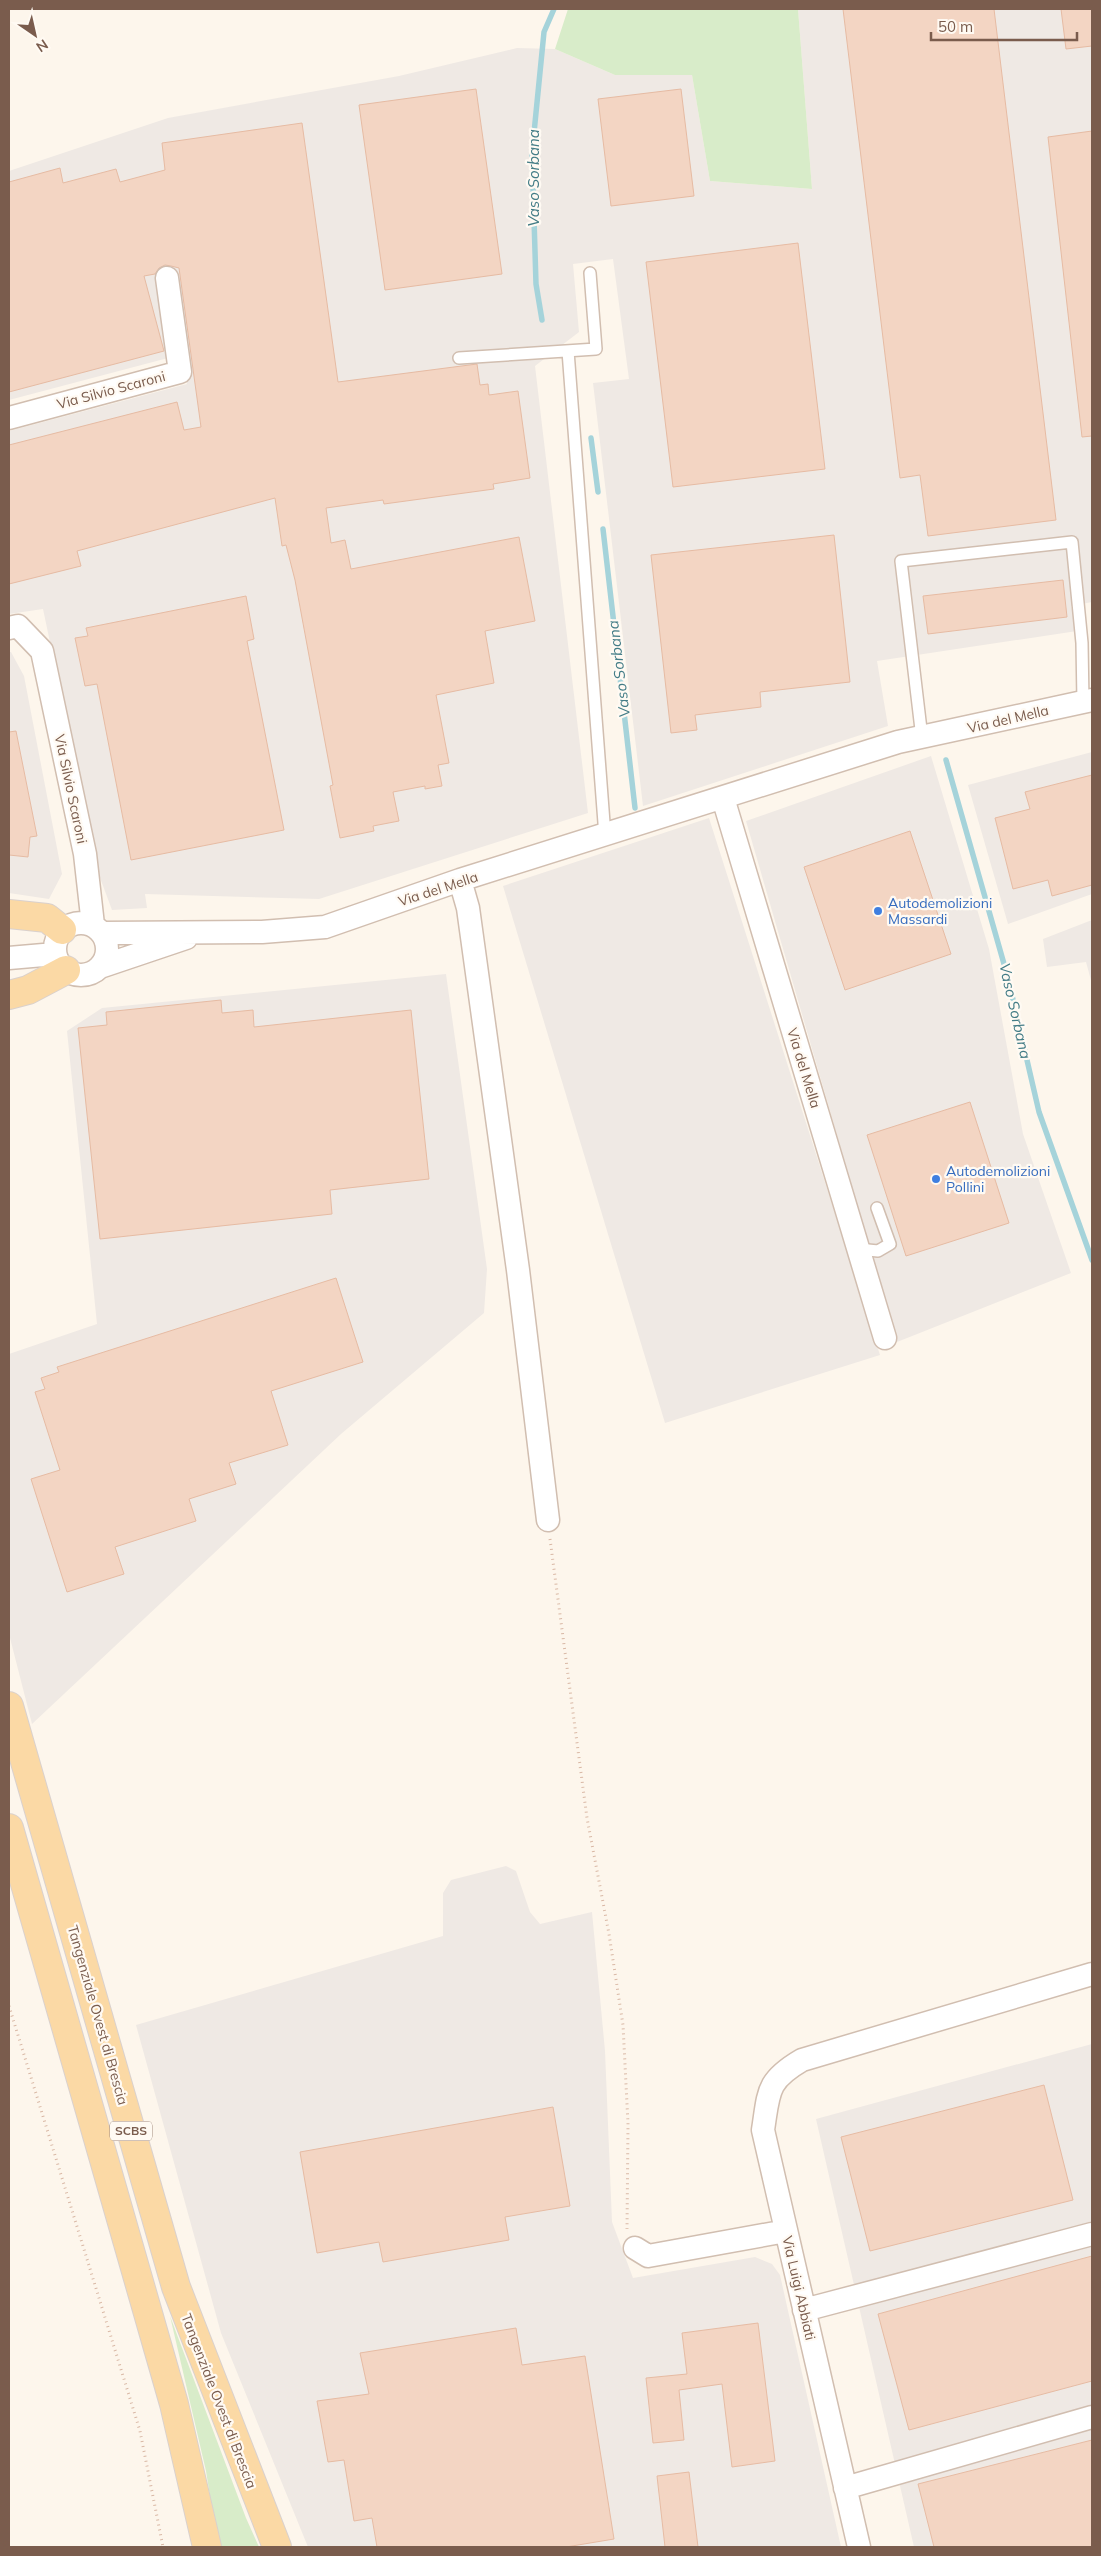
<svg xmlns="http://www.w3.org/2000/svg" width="1101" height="2556" font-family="Mulish,sans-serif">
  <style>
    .industrial { fill: #efe9e4 }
    .green { fill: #d8ecc9 }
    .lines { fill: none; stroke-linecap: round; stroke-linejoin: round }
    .stream { stroke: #a5d3da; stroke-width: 5.5 }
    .building { fill: #f3d5c3; stroke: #e6bba3 }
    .service-casing { stroke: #d1beb0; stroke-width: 14 }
    .minor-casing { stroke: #d1beb0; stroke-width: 25 }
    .primary-casing { stroke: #dad1cd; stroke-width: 30 }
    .path { stroke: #d9b8a5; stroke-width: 3; stroke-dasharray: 1 4; stroke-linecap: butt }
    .service { stroke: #fff; stroke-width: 11 }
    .minor { stroke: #fff; stroke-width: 22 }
    .primary { stroke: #fbd9a5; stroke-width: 28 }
    .shop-dot { fill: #3f7fe0; stroke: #fffaf3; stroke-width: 2 }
    .labels { text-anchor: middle; stroke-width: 4.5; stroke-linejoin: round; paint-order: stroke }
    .shield { fill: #fffaf3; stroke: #a28b7f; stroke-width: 1 }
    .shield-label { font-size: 12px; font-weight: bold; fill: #7a5c4d }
    .street-label { font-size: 14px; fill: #7a5c4d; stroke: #fffaf3 }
    .shop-label { font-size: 14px; fill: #366cbe; stroke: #fffaf3; text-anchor: start }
    .water-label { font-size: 15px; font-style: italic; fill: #437c86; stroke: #fffaf3 }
  </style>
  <rect width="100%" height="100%" fill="#fdf6ec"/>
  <!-- industrial -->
  <path class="industrial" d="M798 9H1092V602L1071 606 1077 631 877 661 888 726 643 806 593 383 629 379 613 259 573 264 579 332 535 366 588 813 319 899 145 894 147 908 112 910 99 875 43 609 9 614V431L187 384 173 274 168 358 9 400V171L168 118 399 76 517 48 555 49 615 75H692L710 181 812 189Z
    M9 652H11L24 676 62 874 49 899 9 893Z
    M1092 752V894L1008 924 968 785Z
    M931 756 989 949 1023 1134 1071 1273 897 1342 746 821Z
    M709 818 880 1355 665 1423 503 886Z
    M1092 920V984L1086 962 1047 967 1043 939Z
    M446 974 487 1269 484 1313 341 1434 32 1724 9 1634V1354L97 1324 67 1031 102 1008Z
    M506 1866 516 1871 530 1912 540 1924 592 1912 605 2051 612 2222 633 2278 755 2257 772 2264 780 2275 841 2547H308L221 2333 136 2025 443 1936V1893L451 1880Z
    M1092 2044V2547H914L816 2119Z"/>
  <!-- green -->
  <path class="green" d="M568 9H798L812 189 710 181 692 75H615L555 49Z
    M170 2316 246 2518 259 2547H218L206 2471Z"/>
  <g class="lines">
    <!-- stream -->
    <path class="stream" d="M542 320 536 284 532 153 544 32 554 9
      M591 438 598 492
      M603 529 635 808
      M946 760 1008 978 1039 1112 1092 1260"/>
  </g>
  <!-- building -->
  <path class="building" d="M843 9H994L1056 520 928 536 920 475 900 478Z
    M1061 9H1092V46L1066 49Z
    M476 89 502 274 385 290 359 105Z
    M681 89 694 196 611 206 598 99Z
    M302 123 338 382 477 364 480 385 488 384 489 395 518 391 530 478 493 484 494 489 384 504 383 500 326 508 331 543 345 540 351 569 519 537 535 621 485 631 494 683 436 695 449 763 438 765 442 786 425 789V786L393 792 399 821 373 826 374 831 340 838 330 786 333 785 295 580 286 545 282 546 275 498 77 551 81 566 9 584V445L177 402 184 430 201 427 179 268 171 266 165 265 159 268 155 274 144 276 164 351 9 392V182L60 168 63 183 116 169 120 182 165 170 162 143Z
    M1092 131V436L1082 437 1048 137Z
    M798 243 825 469 673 487 646 262Z
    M834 535 850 682 760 692 761 707 695 715 697 730 671 733 651 555Z
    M1063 580 1067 617 928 634 923 596Z
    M246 596 254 639 247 641 284 830 131 860 97 684 85 686 75 638 88 636 86 628Z
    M16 731 37 836 30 837 28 857 9 855V732Z
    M1092 775V885L1052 896 1048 880 1013 889 995 818 1030 809 1025 792Z
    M910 831 951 954 845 990 804 867Z
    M221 1000 222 1013 253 1010 254 1027 411 1010 429 1179 330 1190 332 1214 100 1239 78 1028 107 1025 106 1012Z
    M970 1102 1009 1223 906 1256 867 1135Z
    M336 1278 363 1362 271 1391 288 1445 229 1463 236 1484 189 1499 196 1521 115 1547 124 1574 67 1592 31 1479 60 1470 35 1392 45 1389 41 1378 59 1372 57 1367Z
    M1044 2085 1073 2200 870 2251 841 2137Z
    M553 2107 570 2206 505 2217 509 2240 383 2262 379 2242 317 2253 300 2152Z
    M1092 2256V2381L909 2430 878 2314Z
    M758 2323 775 2461 732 2467 722 2384 679 2390 684 2440 653 2443 646 2378 687 2374 682 2333Z
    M516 2328 522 2365 585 2356 614 2539 566 2547H377L372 2518 354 2521 344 2460 328 2462 317 2401 369 2394 360 2353Z
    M1092 2440V2547H934L918 2484Z
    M689 2472 698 2547H665L657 2476Z"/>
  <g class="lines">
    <defs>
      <path id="service" d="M568 351 605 836
        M459 358 596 349 590 273
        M922 738 901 561 1072 542 1082 643 1083 702
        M858 1249 878 1251 890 1244 877 1208"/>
      <path id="minor" d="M9 418 180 372 167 278
        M9 628 18 626 42 651 85 854 93 925
        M723 798 885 1338
        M460 880 468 908 518 1270 548 1520
        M55 949a26 26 0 1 1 52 0a26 26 0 1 1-52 0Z
        M102 933 262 932 325 927 460 880 898 742 1092 700
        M9 958 55 954
        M100 967 186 938
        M635 2248 648 2256 786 2231
        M804 2310 1092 2234
        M845 2488 1092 2417
        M859 2547 763 2130C769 2092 766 2081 802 2060L1092 1974"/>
      <path id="primary" d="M9 914 47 918 62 930
        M9 995 28 990 66 970
        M9 1706 176 2287 277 2547
        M9 1828 174 2404 207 2547"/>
    </defs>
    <!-- service casing -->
    <use href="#service" class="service-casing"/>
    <!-- minor casing -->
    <use href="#minor" class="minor-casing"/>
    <!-- primary casing -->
    <use href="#primary" class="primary-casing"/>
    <!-- path -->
    <path class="path" d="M550 1539 587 1818 609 1934 623 2025 628 2124 627 2229
      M9 2006 140 2431 163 2547"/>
    <!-- service -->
    <use href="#service" class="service"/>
    <!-- minor -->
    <use href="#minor" class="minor"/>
    <!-- primary -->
    <use href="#primary" class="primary"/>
  </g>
  <!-- markers -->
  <g class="shop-dot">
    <circle cx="878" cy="911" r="5"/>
    <circle cx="936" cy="1179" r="5"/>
  </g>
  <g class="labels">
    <!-- shield labels -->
    <rect class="shield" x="110" y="2121.5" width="42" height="19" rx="4"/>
    <g class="shield-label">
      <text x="131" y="2135">SCBS</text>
    </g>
    <!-- street labels -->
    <g class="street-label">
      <text transform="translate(111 390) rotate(-15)" y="5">Via Silvio Scaroni</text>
      <text transform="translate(1008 719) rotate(-13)" y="5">Via del Mella</text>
      <text transform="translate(71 789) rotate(78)" y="5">Via Silvio Scaroni</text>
      <text transform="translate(438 889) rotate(-18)" y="5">Via del Mella</text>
      <text transform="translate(804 1068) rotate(73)" y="5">Via del Mella</text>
      <text transform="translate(98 2015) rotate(74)" y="5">Tangenziale Ovest di Brescia</text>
      <text transform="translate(799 2288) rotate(77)" y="5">Via Luigi Abbiati</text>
      <text transform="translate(219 2401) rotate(69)" y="5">Tangenziale Ovest di Brescia</text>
    </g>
    <!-- shop labels -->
    <g class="shop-label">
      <text x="888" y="908">Autodemolizioni<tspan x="888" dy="16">Massardi</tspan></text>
      <text x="946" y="1176">Autodemolizioni<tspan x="946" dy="16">Pollini</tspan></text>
    </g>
    <!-- water labels -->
    <g class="water-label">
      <text transform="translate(534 178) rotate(-90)" y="5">Vaso Sorbana</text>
      <text transform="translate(619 669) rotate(-97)" y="5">Vaso Sorbana</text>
      <text transform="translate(1015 1011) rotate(77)" y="5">Vaso Sorbana</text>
    </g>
  </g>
  <!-- border -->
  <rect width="1101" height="2556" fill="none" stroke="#7a5c4d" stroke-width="20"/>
  <!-- north arrow -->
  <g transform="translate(35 35) rotate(146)" stroke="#fffaf3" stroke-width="4" paint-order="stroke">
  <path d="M0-4L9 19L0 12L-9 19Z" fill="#7a5c4d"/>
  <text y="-8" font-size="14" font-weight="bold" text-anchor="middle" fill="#7a5c4d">N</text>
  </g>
  <!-- scale -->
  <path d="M931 32v8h146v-8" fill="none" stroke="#7a5c4d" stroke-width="2.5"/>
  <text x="938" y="32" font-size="15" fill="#7a5c4d" stroke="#fffaf3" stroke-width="4" paint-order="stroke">50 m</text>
</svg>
